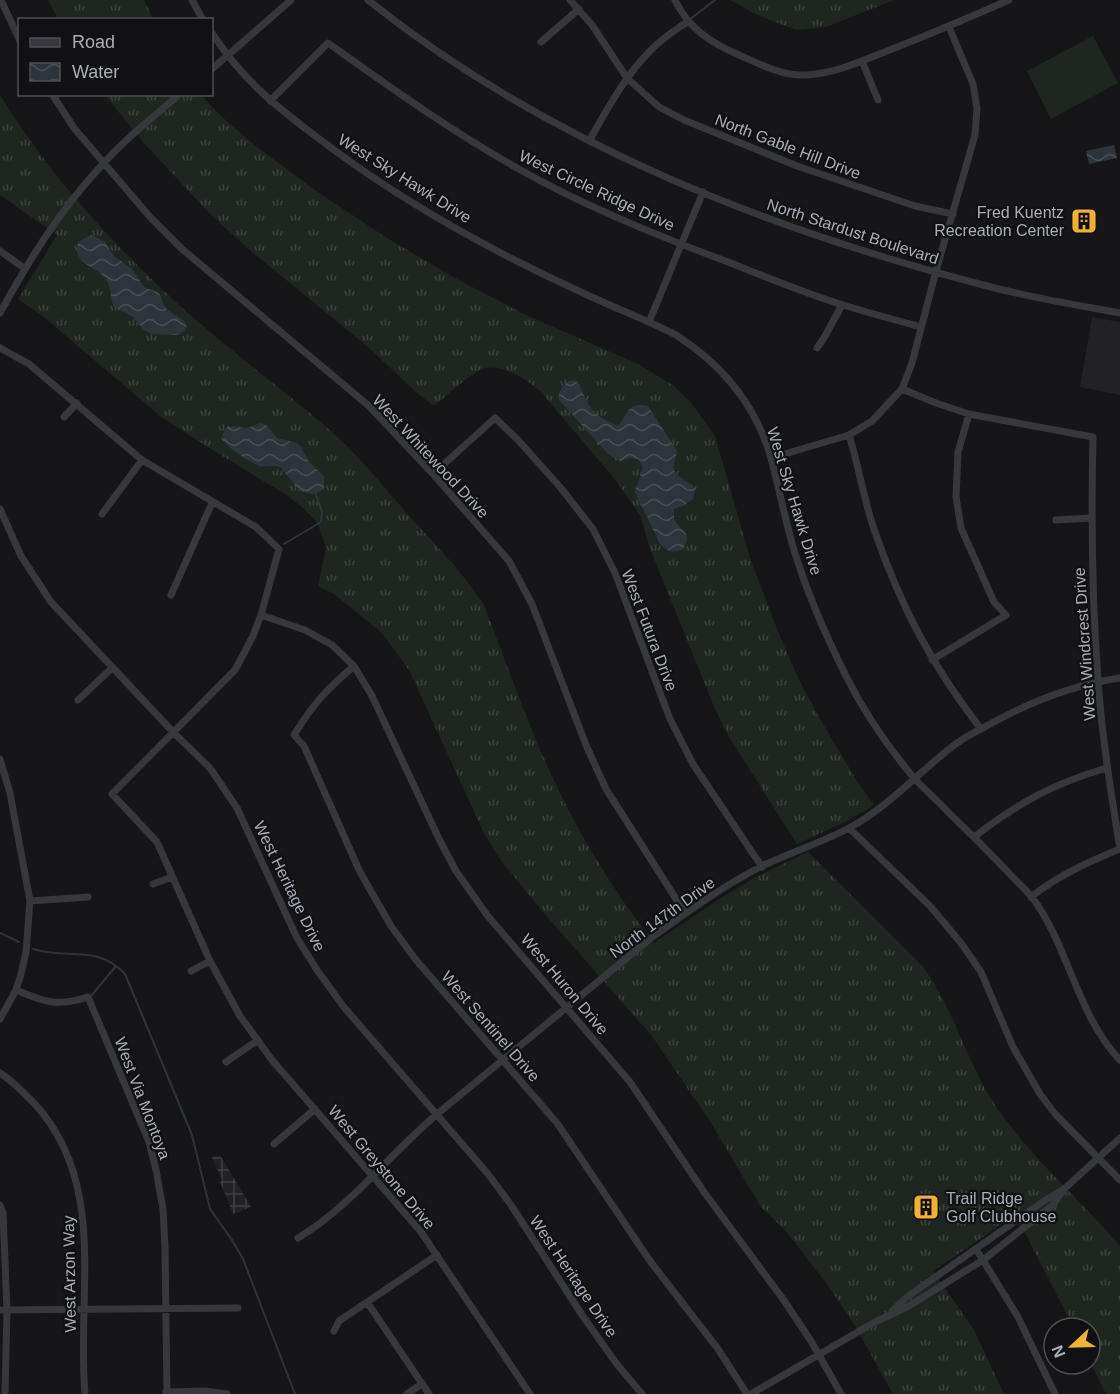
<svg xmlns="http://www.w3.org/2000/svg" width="1120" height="1394" font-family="Helvetica,sans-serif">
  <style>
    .built { fill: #222225 }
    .industrial { fill: url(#industrial-grid) }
    .grass { fill: url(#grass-tufts) }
    .green { fill: #1e261f }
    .water { fill: url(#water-waves) }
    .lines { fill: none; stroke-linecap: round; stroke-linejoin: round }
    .stream { stroke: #2c353c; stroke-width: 2 }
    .minor { stroke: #37383d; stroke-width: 7 }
    .labels { text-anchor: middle; stroke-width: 4.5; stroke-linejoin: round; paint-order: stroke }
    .street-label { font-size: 16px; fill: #a8adb8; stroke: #111113 }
    .poi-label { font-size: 16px; fill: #a8adb8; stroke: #111113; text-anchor: end }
  </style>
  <defs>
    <pattern id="industrial-grid" width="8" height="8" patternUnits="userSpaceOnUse" patternTransform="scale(1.5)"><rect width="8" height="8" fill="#222225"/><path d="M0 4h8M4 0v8" fill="none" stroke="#3f3f43"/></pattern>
    <pattern id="grass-tufts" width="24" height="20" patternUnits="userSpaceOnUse" patternTransform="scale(1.5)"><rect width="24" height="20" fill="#1e261f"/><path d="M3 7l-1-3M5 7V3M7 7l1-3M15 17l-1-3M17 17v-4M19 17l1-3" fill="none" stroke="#3c433d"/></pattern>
    <pattern id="water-waves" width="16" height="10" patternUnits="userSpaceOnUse" patternTransform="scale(1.5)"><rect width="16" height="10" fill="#2c353c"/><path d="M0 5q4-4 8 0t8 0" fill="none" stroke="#485056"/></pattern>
  </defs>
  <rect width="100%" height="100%" fill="#161618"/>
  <!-- built -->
  <path class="built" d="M1092 317 1120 322V395L1080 387Z"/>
  <!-- industrial -->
  <path class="industrial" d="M220 1155 251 1207 233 1214 220 1182 222 1180 212 1157Z"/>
  <!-- grass -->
  <path class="grass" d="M48 0H144L153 19H58Z
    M730 0H894L826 27 796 30 755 14Z
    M0 95C53 181 122 255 197 321 242 360 290 395 334 434 362 459 386 490 411 518 437 546 463 573 484 605 504 657 523 712 546 763 574 826 611 888 654 943L721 898 754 878 808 852 924 968C953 1009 966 1059 993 1102 1029 1156 1078 1197 1120 1246V1394H1106L1090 1361V1328H1074L1025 1233 1012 1217 933 1271 974 1330 1004 1394H893L854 1324 827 1284 785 1230 761 1207 711 1123 652 1036 542 911 499 858 484 833 409 670 382 633 334 594 318 586 326 547 317 522 303 508 288 496 203 444 160 416 45 318 18 299 57 235 0 195Z
    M105 95H201L221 116 253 144 316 191 387 238 453 277 524 314 640 365 674 386 692 404 715 436 750 558 777 629 798 678 820 719 857 781 874 805 845 822 797 844 729 737 715 709 649 546 641 517 618 483 540 391C526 379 499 361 480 370 466 377 447 396 434 406L417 393 368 347 251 251 210 214 143 142Z"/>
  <!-- green -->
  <path class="green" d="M1093 36 1118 83 1051 119 1027 71Z"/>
  <!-- water -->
  <path class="water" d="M1114 145 1117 158 1089 164 1086 151Z
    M91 235 105 242 114 256 132 269 144 287 159 293C162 298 163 306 168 310 175 316 183 317 187 326L185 331 178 335 151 334 143 329 133 317 114 307C110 299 112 291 108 283 101 266 71 266 78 242Z
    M574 380 579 383C586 404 596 420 619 425 629 411 629 402 648 406L677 451 673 469C678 478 688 481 696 489L693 499 685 505 674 509C674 510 674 518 674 519 680 532 694 531 683 549 673 554 667 551 660 544L635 492C637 479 648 470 638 459L630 458 621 461 608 454 559 400C558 390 564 382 574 380Z
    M261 423 266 425 277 438 297 443 301 447 309 462 324 476V489L314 494 301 492 280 467C273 465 267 467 260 466 251 464 226 446 221 438L226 428 230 426 247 428Z"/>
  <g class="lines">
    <!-- stream -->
    <path class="stream" d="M689 20 715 0
      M284 544 321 522 322 512 315 492
      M0 933 19 942
      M33 949C67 960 97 944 125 974L192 1135 210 1209 232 1240 243 1259 295 1394
      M91 996 116 966"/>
    <!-- minor -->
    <path class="minor" d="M1 0 20 41
      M192 0 203 20
      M368 0C548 144 769 230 991 287 1033 298 1077 305 1120 313
      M570 0 592 25 627 78 659 107 684 120 797 166 915 206 953 214
      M675 0C688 28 711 43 739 55 757 63 779 74 799 75 830 76 859 62 887 51 928 35 968 18 1009 0
      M212 33C242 79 274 105 318 138 398 199 489 250 581 292 612 307 645 319 676 335 721 364 756 405 771 458 779 488 785 520 794 550 807 593 826 636 846 676 864 712 888 747 914 778 925 790 938 801 949 813 969 832 988 851 1007 871 1015 880 1024 888 1032 897 1069 947 1077 1015 1120 1060
      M541 42 579 9
      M862 61 878 100
      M212 69 291 0
      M52 94 74 128 150 217 182 249 369 406 433 474 509 561 532 604 586 745 606 789 685 913
      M270 101 328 43C390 87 451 131 517 168 584 206 656 235 728 262 766 277 804 293 843 305 869 313 895 320 921 327
      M589 141C607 110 624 77 650 51 661 39 674 31 687 22
      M0 251 24 268
      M0 313C29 260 60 210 102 165 125 139 153 117 180 94
      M649 322 703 192
      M0 348 29 364 142 460 256 527 279 549 261 615 253 636 235 670 112 794 157 842 210 961 240 1016 272 1060 421 1232 530 1394
      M817 348 824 338 842 305
      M902 389 936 403 969 414 1093 437C1091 518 1092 599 1098 680 1102 737 1111 793 1120 849 1088 862 1059 875 1031 897
      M64 417 77 403
      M849 435C859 467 864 501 875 532 901 607 932 666 981 729
      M771 458 849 435 872 421 902 389 912 363 936 271 975 135 977 108 973 84 949 27
      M433 474 495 418 518 440 560 487 593 529 615 573 670 719 693 764 762 867
      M0 509 21 556 51 602 174 733 210 768 237 808 297 938 317 970 343 1006 488 1174 511 1205 582 1315 616 1363 642 1394
      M102 514 142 460
      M1056 520 1091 518
      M171 595 212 503
      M261 615 305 630 332 645 354 666 372 696 440 841 456 871 487 915 630 1082 704 1192 783 1299 811 1341 841 1394
      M932 660 1006 615 994 602 961 528 956 497 958 452 969 414
      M354 666C327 689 313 704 294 735L304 746 360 872 391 926 416 960 557 1123 650 1261 718 1349 747 1394
      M78 700 112 668
      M0 759 10 793 30 901 26 952 21 974 16 990 0 1019
      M849 828 930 906 961 943 981 972 1013 1047 1040 1094 1056 1115 1120 1180
      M974 837C1018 803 1054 783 1107 768
      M153 884 172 877
      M30 901 88 897
      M191 971 210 961
      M16 990C44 1002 58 1007 88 997L149 1142 156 1170 163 1209 165 1247 167 1394
      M226 1062 258 1040
      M0 1073C13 1081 24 1093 34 1103 109 1184 76 1296 85 1394
      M274 1144 315 1109
      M0 1205 3 1213 7 1310 5 1394
      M298 1238C351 1206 389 1155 436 1115L651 938C687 912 723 886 762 866 791 852 821 843 849 828 888 807 918 773 953 746 964 737 979 730 992 723 1032 701 1074 685 1120 678
      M976 1249 1018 1317 1055 1394
      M367 1302 429 1394
      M0 1310 238 1308
      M892 1311 907 1297 1044 1201 1061 1191
      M334 1331 339 1321 437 1255
      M166 1392 205 1391 227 1394
      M407 1394 422 1384
      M751 1394 875 1322 907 1307 983 1260 1053 1205 1063 1190 1120 1138"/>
  </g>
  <!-- icons -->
  <defs>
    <symbol id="building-square" viewBox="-11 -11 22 22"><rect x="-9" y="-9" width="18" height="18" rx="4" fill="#f2b134" stroke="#111113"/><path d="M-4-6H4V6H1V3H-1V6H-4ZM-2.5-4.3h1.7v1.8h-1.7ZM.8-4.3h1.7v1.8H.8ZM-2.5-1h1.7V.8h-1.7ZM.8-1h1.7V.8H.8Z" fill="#111"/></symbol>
  </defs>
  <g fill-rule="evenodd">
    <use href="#building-square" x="1069" y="206" width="30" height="30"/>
    <use href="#building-square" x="911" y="1192" width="30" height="30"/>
  </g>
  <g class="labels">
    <!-- street labels -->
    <g class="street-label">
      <text transform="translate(788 146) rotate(21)" y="6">North Gable Hill Drive</text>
      <text transform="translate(405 178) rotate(32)" y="6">West Sky Hawk Drive</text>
      <text transform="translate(597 190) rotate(25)" y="6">West Circle Ridge Drive</text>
      <text transform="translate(853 231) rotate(18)" y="6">North Stardust Boulevard</text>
      <text transform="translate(431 456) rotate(47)" y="6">West Whitewood Drive</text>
      <text transform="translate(795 501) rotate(73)" y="6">West Sky Hawk Drive</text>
      <text transform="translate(650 630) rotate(69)" y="6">West Futura Drive</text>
      <text transform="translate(1084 644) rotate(-94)" y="6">West Windcrest Drive</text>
      <text transform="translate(290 886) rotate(64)" y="6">West Heritage Drive</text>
      <text transform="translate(662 917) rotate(-36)" y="6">North 147th Drive</text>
      <text transform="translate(565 984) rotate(50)" y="6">West Huron Drive</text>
      <text transform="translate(491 1026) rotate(49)" y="6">West Sentinel Drive</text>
      <text transform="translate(143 1098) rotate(69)" y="6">West Via Montoya</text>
      <text transform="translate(382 1167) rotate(50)" y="6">West Greystone Drive</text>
      <text transform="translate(69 1274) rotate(-91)" y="6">West Arzon Way</text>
      <text transform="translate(574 1276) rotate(56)" y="6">West Heritage Drive</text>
    </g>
    <!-- poi labels -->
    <g class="poi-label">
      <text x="1064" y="218">Fred Kuentz<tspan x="1064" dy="18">Recreation Center</tspan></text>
      <text x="946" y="1204" text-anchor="start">Trail Ridge<tspan x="946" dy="18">Golf Clubhouse</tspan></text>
    </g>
  </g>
  <!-- legend -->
  <rect x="18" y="18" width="195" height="78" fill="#111113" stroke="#4d4f55" stroke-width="1.5"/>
  <rect x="30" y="38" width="30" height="9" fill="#37383d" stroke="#4d4f55" stroke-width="1.5"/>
  <text x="72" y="48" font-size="18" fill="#a8adb8">Road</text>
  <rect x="30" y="63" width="30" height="18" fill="url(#water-waves)" stroke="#4d4f55" stroke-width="1.5"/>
  <text x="72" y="78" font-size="18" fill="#a8adb8">Water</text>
  <!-- north arrow -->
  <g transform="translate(1072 1346) rotate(248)"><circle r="28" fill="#111113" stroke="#4d4f55" stroke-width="1.5"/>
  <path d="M0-4.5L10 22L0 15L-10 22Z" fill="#f2b134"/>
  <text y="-9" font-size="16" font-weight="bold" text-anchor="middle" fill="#a8adb8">N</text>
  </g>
</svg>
